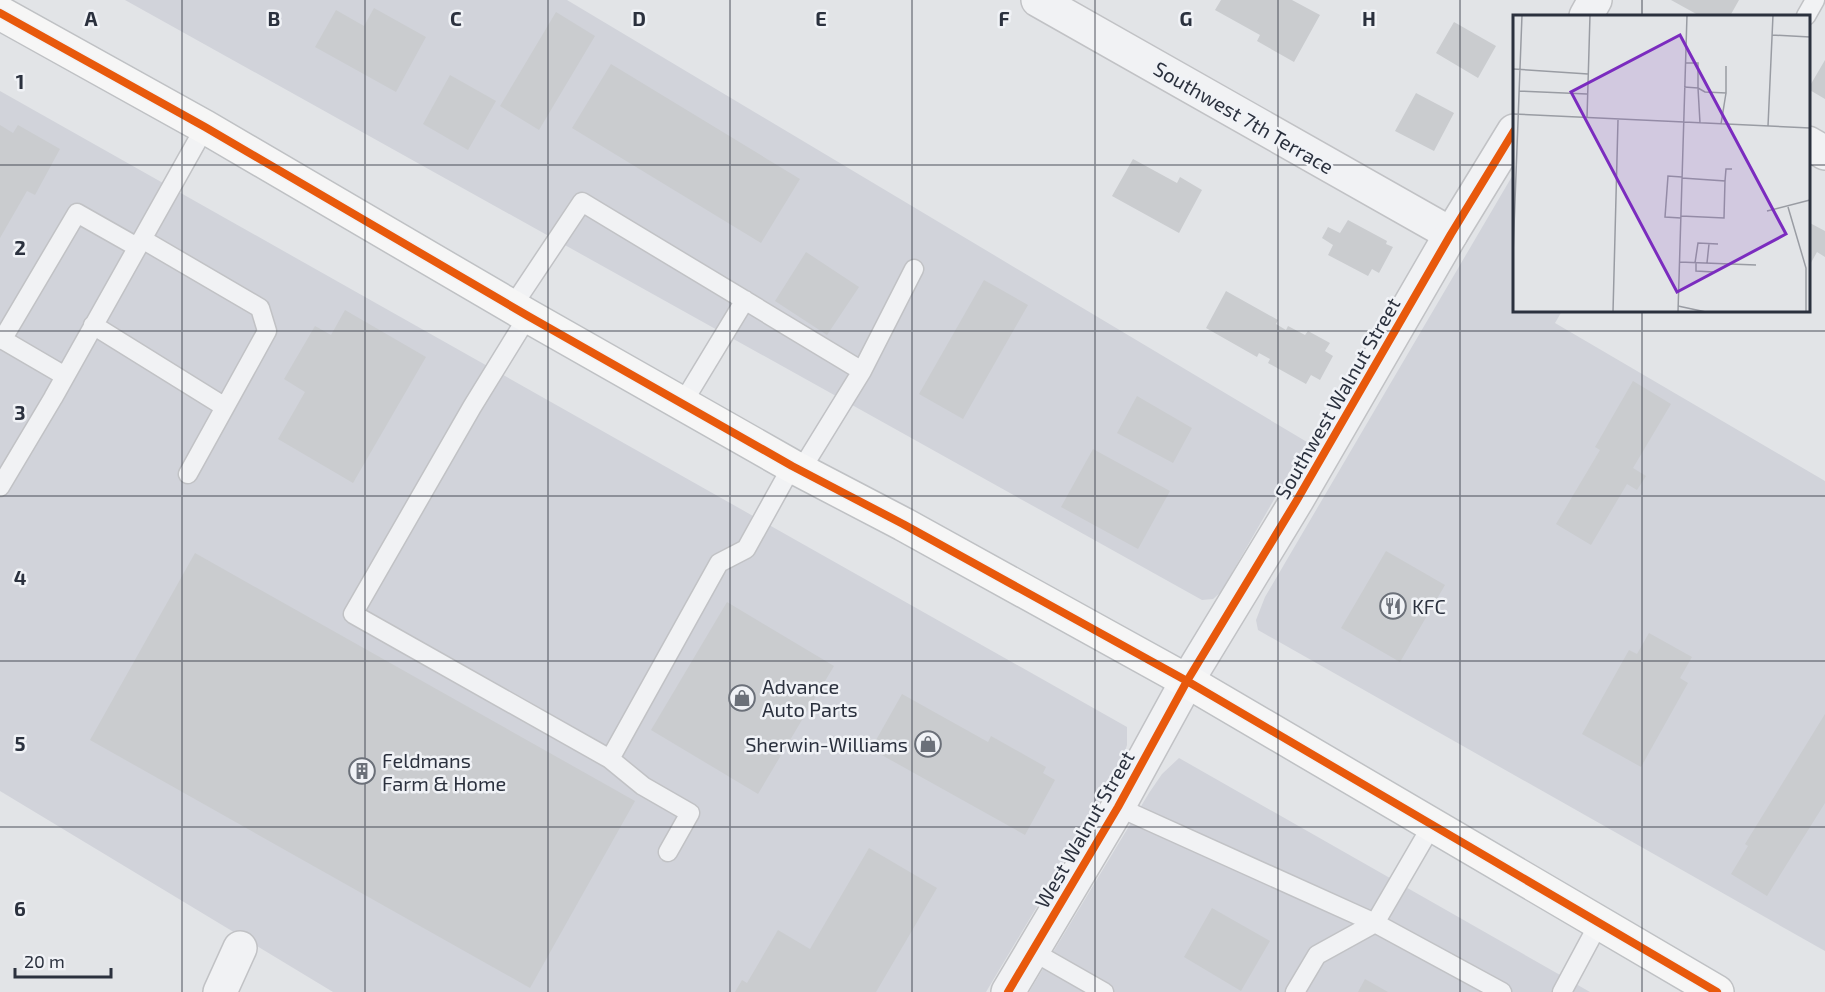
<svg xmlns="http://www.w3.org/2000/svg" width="1825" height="992" font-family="'Exo 2',sans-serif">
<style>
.built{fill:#d1d3da}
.building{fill:#cacccf}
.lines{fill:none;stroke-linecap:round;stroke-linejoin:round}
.service-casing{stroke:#c1c2c5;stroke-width:21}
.minor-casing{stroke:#c1c2c5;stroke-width:36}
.tertiary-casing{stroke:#c1c2c5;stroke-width:36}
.primary-casing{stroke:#bfc1c4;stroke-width:36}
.service{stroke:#f1f2f4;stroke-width:18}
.minor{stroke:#f1f2f4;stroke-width:33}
.tertiary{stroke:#f1f2f4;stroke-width:33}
.primary{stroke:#f6f6f6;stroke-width:33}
.cycleway-casing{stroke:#f0f2f6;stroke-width:11}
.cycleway{stroke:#e8590c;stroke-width:8}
.grid{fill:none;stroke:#2b313e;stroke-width:1.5;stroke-opacity:0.55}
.labels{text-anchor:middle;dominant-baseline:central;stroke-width:5;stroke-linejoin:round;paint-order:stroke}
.street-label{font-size:20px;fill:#2b313e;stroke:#f0f2f6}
.poi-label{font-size:20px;fill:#2b313e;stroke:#f0f2f6;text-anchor:start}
.inset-road{fill:none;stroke:#999ca3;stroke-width:1.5}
.view{fill:#7b2cbf;fill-opacity:0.15;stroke:#7b2cbf;stroke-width:3}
.inset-edge{fill:none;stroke:#2b313e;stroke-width:3}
.grid-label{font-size:20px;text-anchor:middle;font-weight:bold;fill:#2b313e;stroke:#f0f2f6;stroke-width:5;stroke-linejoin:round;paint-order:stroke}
</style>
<rect width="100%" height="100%" fill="#e2e4e7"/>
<path class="built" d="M125,0H567L1307,442L1221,592L1213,599L1202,600Z
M0,91L1127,727V745L1120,767L986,992H333L0,791Z
M1514,173V310L1562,311L1555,323L1825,481V951L1258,630L1256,620L1265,597Z
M1179,758L1590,992H1029L1149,793L1162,774Z"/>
<path class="building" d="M1221,0H1292L1320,15L1294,62L1257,41L1260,35L1215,10Z
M1671,0H1739L1730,16H1700Z
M374,8L426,37L396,92L315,47L336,10L364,26Z
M556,12L595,36L539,130L500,106Z
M1454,22L1496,46L1478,78L1436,53Z
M1825,60V99L1808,89Z
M611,64L800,179L761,243L572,128Z
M450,75L496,101L468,150L423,124Z
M1416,93L1454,113L1434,151L1395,131Z
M0,125L13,133L18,125L60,149L35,195L27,191L0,238Z
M1133,159L1177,183L1180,177L1202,190L1179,233L1112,196Z
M1348,220L1387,241L1386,244L1393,247L1379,273L1372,269L1368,276L1328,255L1333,245L1322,238L1328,227L1340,233Z
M1808,222L1825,231V257L1817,252L1808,268Z
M806,252L859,287L827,335L775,301Z
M984,280L1028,305L963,419L919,394Z
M1226,291L1278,320L1276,324L1286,330L1288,326L1305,335L1308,331L1330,343L1325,351L1333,356L1320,380L1311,375L1306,384L1268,363L1270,359L1259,353L1257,357L1206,328Z
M345,310L426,357L353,483L278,439L305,392L284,379L315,326L331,335Z
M1633,381L1671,404L1633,468L1646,476L1637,490L1627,484L1591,545L1556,524L1600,450L1595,447Z
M1137,396L1192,428L1173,463L1117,433Z
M1093,449L1170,491L1138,549L1061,507Z
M1386,551L1445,585L1400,662L1341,628Z
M195,553L635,801L530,988L90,740Z
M727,602L834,666L758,794L651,730Z
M1649,633L1692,657L1680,678L1688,683L1641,767L1582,734L1629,650L1637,654Z
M902,694L988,742L991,736L1046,767L1043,773L1055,780L1025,835L871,749Z
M1825,714V803L1767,896L1731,874L1748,846L1745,844Z
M869,848L937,888L876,992H735L742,980L747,983L778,930L810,949Z
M1212,908L1270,941L1241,991L1184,957Z
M1365,979L1388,992H1358Z"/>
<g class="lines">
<g class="service-casing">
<path id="service" d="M1806,16L1815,0
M142,239L260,308L267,331L188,474
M512,307L582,202L862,371L801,470
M528,316L472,407L353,614L610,759L719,563L746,549L792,466
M93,325L225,407
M0,338L65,376
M2,340L77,213L137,247
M862,371L914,269
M682,404L745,300
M0,487L53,398L205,127
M610,759L643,786L690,813L668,852
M1118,807L1375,923
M1432,825L1375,923L1502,992
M1032,951L1104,992
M1295,992L1317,955L1375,923
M1562,992L1599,923"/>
</g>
<g class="minor-casing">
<path id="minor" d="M1038,0L1451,234
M1808,143L1825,153
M220,992L240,948"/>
</g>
<g class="tertiary-casing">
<path id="tertiary" d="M1586,16L1595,0
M1008,992L1118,807L1187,681L1297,500L1451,234L1514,131"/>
</g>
<g class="primary-casing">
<path id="primary" d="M0,13L205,127L528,316L792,466L903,524L1187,681L1717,992"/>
</g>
<use href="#service" class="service"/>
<use href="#minor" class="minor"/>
<use href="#tertiary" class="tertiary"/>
<use href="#primary" class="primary"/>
<g class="cycleway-casing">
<path id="cycleway" d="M0,13L205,127L528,316L792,466L903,524L1187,681L1717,992
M1008,992L1118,807L1187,681L1297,500L1451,234L1514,131"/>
</g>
<use href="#cycleway" class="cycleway"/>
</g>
<path class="grid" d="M182,0V992M365,0V992M548,0V992M730,0V992M912,0V992M1095,0V992M1278,0V992M1460,0V992M1642,0V16M0,165H1514M1808,165H1825M1642,310V992M0,331H1825M0,496H1825M0,661H1825M0,827H1825"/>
<defs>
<g id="restaurant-ring" transform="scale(1.35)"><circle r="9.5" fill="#f0f2f6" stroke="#6b7079" stroke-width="1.5"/><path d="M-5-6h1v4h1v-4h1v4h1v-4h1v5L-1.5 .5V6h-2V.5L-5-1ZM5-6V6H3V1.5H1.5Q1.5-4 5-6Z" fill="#6b7079"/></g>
<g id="shop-ring" transform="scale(1.35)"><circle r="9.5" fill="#f0f2f6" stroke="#6b7079" stroke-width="1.5"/><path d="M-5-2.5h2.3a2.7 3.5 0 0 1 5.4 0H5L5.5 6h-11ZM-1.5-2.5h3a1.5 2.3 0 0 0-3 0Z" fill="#6b7079"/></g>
<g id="building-ring" transform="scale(1.35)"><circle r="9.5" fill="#f0f2f6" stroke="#6b7079" stroke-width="1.5"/><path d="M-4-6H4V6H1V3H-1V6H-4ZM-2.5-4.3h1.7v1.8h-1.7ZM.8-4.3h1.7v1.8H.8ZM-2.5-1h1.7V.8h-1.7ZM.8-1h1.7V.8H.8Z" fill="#6b7079"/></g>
</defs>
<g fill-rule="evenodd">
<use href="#restaurant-ring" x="1393" y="606"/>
<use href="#shop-ring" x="742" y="698"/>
<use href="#shop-ring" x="928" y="744"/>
<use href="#building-ring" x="362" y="771"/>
</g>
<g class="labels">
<g class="street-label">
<text transform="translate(1244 117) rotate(30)">Southwest 7th Terrace</text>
<text transform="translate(1337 398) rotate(-60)">Southwest Walnut Street</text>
<text transform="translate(1084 829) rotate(-60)">West Walnut Street</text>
</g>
<g class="poi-label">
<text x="1412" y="606">KFC</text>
<text x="762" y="686">Advance<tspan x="762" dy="23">Auto Parts</tspan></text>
<text x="908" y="744" text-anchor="end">Sherwin-Williams</text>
<text x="382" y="760">Feldmans<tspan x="382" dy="23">Farm &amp; Home</tspan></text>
</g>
</g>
<g transform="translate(1513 15)">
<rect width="297" height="297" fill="#e2e4e7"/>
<path class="inset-road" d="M259,20L297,22M0,54L75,59M171,72L185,73V48H172M185,73L192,77L213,78V51M185,73L187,108M6,76L74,79M0,99L297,113M74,103L77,0M208,109L213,78M255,111L260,0M212,166L213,154H219M275,192L293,253V297M254,196L297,185M168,201L211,203L212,166L169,163M168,203L152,202L155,161L169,162M0,239L9,0M166,247L243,250M182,248L185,228L205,229M183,248V256L201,257M194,248L196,229M165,291L193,297M100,297L105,105M165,297L174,0"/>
<path class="view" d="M167,20L273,219L164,277L58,77Z"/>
<rect width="297" height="297" class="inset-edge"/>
</g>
<g class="grid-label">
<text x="91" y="26">A</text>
<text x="274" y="26">B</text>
<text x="456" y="26">C</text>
<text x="639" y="26">D</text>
<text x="821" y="26">E</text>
<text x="1004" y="26">F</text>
<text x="1186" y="26">G</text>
<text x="1369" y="26">H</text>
<text x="20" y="89">1</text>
<text x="20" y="255">2</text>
<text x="20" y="420">3</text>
<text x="20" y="585">4</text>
<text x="20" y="751">5</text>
<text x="20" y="916">6</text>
</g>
<path d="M15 968v9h96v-9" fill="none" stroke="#2b313e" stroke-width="3"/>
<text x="24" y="968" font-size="18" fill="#2b313e" stroke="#f0f2f6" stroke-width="4.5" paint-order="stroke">20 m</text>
</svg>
